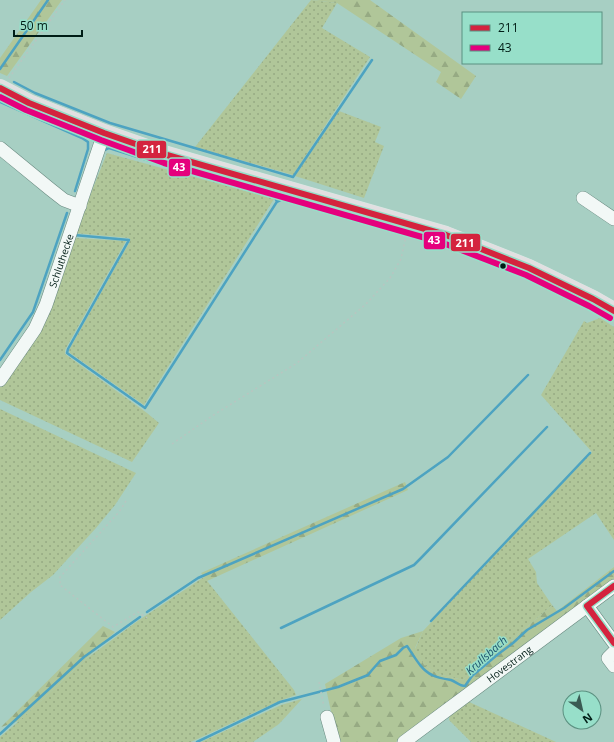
<svg xmlns="http://www.w3.org/2000/svg" width="614" height="742" font-family="'Open Sans',sans-serif">
<style>
.grass{fill:url(#grass-dots)}
.forest{fill:url(#forest-firs)}
.lines{fill:none;stroke-linecap:round;stroke-linejoin:round}
.stream{stroke:#4da3c1;stroke-width:2.5}
.minor-casing{stroke:#698a80;stroke-width:14}
.major-casing{stroke:#d7e9e4;stroke-width:18}
.path{stroke:#b8c5c0;stroke-width:1.5;stroke-dasharray:2 3;stroke-linecap:butt}
.minor{stroke:#f2f8f6;stroke-width:13}
.major{stroke:#e2dfe1;stroke-width:17}
.bus-1-casing{stroke:#97dfc9;stroke-width:9}
.bus-2-casing{stroke:#97dfc9;stroke-width:9}
.bus-1{stroke:#d4233e;stroke-width:6}
.bus-2{stroke:#e5007d;stroke-width:6}
.bus-dot{fill:#001d16;stroke:#97dfc9;stroke-width:1.5}
.labels{text-anchor:middle;dominant-baseline:central;stroke-width:3;stroke-linejoin:round;paint-order:stroke}
.street-label{font-size:10px;fill:#001d16;stroke:#97dfc9}
.water-label{font-size:11px;font-style:italic;fill:#1e536d;stroke:#97dfc9}
.line-badge{stroke:#97dfc9;stroke-width:1.5}
.badge-label{font-size:11px;text-anchor:middle;font-weight:bold;fill:#fff}
</style>
<defs>
<pattern id="grass-dots" width="8" height="8" patternUnits="userSpaceOnUse"><rect width="8" height="8" fill="#b0c699"/><path d="M2 2h.1M6 6h.1" fill="none" stroke="#96aa83" stroke-width="1.8" stroke-linecap="round"/></pattern>
<pattern id="forest-firs" width="22" height="20" patternUnits="userSpaceOnUse"><rect width="22" height="20" fill="#b0c699"/><path d="M5 1l3.5 6h-7zM16 11l3.5 6h-7z" fill="#96aa83"/></pattern>
</defs>
<rect width="100%" height="100%" fill="#a7cfc3"/>
<path class="grass" d="M311,0L337,3L322,28L370,57L293,175L195,147Z
M339,111L381,127L375,142L384,146L364,198L295,176Z
M107,153L274,199L144,405L70,353L69,350L130,241L129,238L75,233Z
M74,238L126,241L65,350V354L147,413L159,423L132,462L0,400V386Z
M600,318L614,327V540L596,513L528,559L536,572L537,583L552,605C523,631 492,655 463,680L438,674L424,665L415,649L423,631L592,452L541,395L584,321L587,323Z
M0,409L136,473L115,505L96,528L53,575L31,592L0,620Z
M204,577L294,690L296,695L279,701L191,742H0V737L19,721L86,659L139,620Z
M302,699L279,724L253,742H201L281,705Z
M467,701L556,742H471L449,720L450,713Z"/>
<path class="forest" d="M41,0H62L7,76L0,73V58Z
M311,0H370L476,76L461,99L436,82L441,72L337,3Z
M405,482L408,490L207,581L201,573Z
M614,567V580L396,742H340L332,716L325,684L401,638L423,631L415,648L424,665L438,674L463,680C492,655 523,631 552,605L557,611Z
M103,626L115,632L19,721L1,727Z"/>
<g class="lines">
<path class="stream" d="M0,69L48,0
M14,82L35,93L110,123L293,177
M0,102L82,138L88,142V149L75,191
M105,150L109,148L163,165L275,197L277,202L283,199L401,231
M293,177L372,60
M74,235L129,240L68,349L67,353L145,408L278,200
M0,360L33,312L67,213
M147,612L198,578L403,489L448,457L528,375
M431,621L590,453
M281,628L414,565L421,558L547,427
M0,734L84,657L140,617
M197,742L280,702L338,687L368,675L372,670L380,661L396,655L403,648L407,646C414,656 421,670 432,675C438,678 445,679 451,680C456,682 460,686 465,686L472,676L497,655L513,643L527,630L564,608L614,571"/>
<g class="minor-casing">
<g id="minor">
<path d="M0,148L50,189L64,200L80,206"/>
<path d="M583,198L614,219"/>
<path id="s1" d="M0,380L35,329L46,305L104,133"/>
<path d="M587,606L614,643"/>
<path d="M614,652L608,658L614,666"/>
<path d="M327,717L334,742"/>
<path id="s2" d="M404,742L614,586"/>
</g>
</g>
<g class="major-casing">
<path id="major" d="M0,88L29,103L104,133L167,155L446,235L529,268L593,299L614,311"/>
</g>
<path class="path" d="M9,78L65,0
M172,444L212,416L297,363L366,304L390,278L401,259L406,236
M126,501L119,512L60,577V585L113,627L138,612L147,618
M319,682L324,707"/>
<use href="#minor" class="minor"/>
<use href="#major" class="major"/>
<g class="bus-1-casing">
<path id="bus-1" d="M0,88L29,103L104,133L167,155L446,235L529,268L593,299L614,311
M614,586L587,606L614,643"/>
</g>
<g class="bus-2-casing">
<path id="bus-2" d="M0,97L26,110L101,140L164,163L443,243L526,275L589,306L610,318"/>
</g>
<use href="#bus-1" class="bus-1"/>
<use href="#bus-2" class="bus-2"/>
</g>
<circle class="bus-dot" cx="503" cy="266" r="3.5"/>
<g class="labels">
<g class="street-label">
<text stroke="none"><textPath href="#s1" startOffset="135">Schluthecke</textPath></text>
<text stroke="none"><textPath href="#s2" startOffset="131">Hovestrang</textPath></text>
</g>
<g class="water-label">
<text transform="translate(486 655) rotate(-42)">Krullsbach</text>
</g>
</g>
<g class="line-badge">
<rect x="136" y="140" width="31" height="19" rx="4" fill="#d4233e"/>
<rect x="168" y="158" width="23" height="19" rx="4" fill="#e5007d"/>
<rect x="423" y="231" width="23" height="19" rx="4" fill="#e5007d"/>
<rect x="450" y="233" width="31" height="19" rx="4" fill="#d4233e"/>
</g>
<g class="badge-label">
<text x="152" y="153">211</text>
<text x="179" y="171">43</text>
<text x="434" y="244">43</text>
<text x="465" y="247">211</text>
</g>
<rect x="462" y="12" width="140" height="52" fill="#97dfc9" stroke="#5b9181"/>
<rect x="470" y="25" width="20" height="6" fill="#d4233e" stroke="#5b9181"/>
<text x="498" y="32" font-size="12" fill="#001d16">211</text>
<rect x="470" y="45" width="20" height="6" fill="#e5007d" stroke="#5b9181"/>
<text x="498" y="52" font-size="12" fill="#001d16">43</text>
<g transform="translate(582 710) rotate(146)"><circle r="19" fill="#97dfc9" stroke="#5b9181"/>
<path d="M0-3L7 15L0 10L-7 15Z" fill="#3a5b53"/>
<text y="-6" font-size="11" font-weight="bold" text-anchor="middle" fill="#001d16">N</text>
</g>
<path d="M14 30v6h68v-6" fill="none" stroke="#001d16" stroke-width="2"/>
<text x="20" y="30" font-size="12" fill="#001d16" stroke="#97dfc9" stroke-width="3" paint-order="stroke">50 m</text>
</svg>
